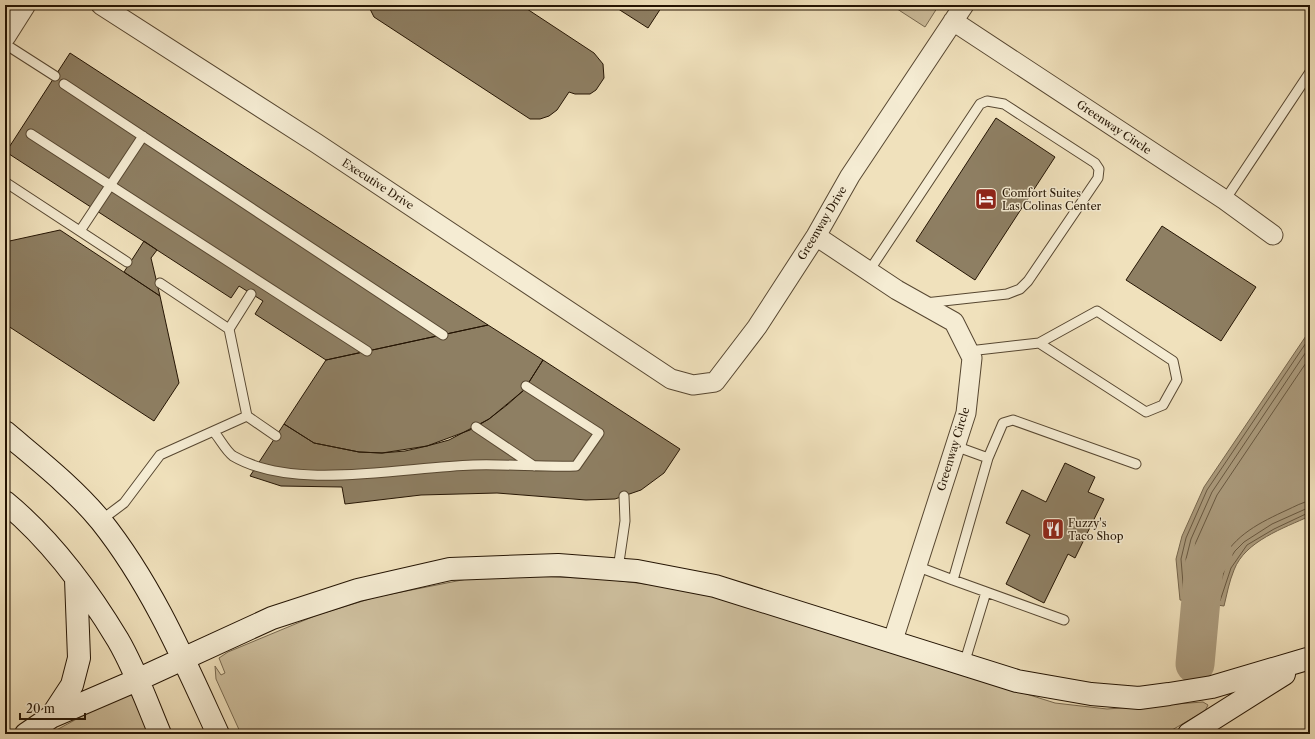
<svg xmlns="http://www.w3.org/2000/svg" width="1315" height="739" font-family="'Libre Caslon Text',serif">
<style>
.green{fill:#cdbe9d;stroke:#786950}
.water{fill:#ab9b7d;stroke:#75654c}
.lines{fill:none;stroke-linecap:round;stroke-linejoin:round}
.shore{stroke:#685840;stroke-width:1}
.river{stroke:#ab9b7d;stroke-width:39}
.building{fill:#8e7f63;stroke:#241403}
.service-casing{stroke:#574731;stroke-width:11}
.minor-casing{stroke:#574731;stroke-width:21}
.tertiary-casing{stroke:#574731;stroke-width:24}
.secondary-casing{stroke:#241403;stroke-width:24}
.service{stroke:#f5ecd3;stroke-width:9}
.minor{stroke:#f5ecd3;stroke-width:19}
.tertiary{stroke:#f5ecd3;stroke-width:22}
.secondary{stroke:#f5ecd3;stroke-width:22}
.labels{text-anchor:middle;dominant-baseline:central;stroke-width:3;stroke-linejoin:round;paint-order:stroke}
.street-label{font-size:11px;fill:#241403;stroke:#f5ecd3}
.poi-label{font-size:11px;fill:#241403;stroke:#f5ecd3;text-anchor:start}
</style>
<rect width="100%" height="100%" fill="#f0e1bc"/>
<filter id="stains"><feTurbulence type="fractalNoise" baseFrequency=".005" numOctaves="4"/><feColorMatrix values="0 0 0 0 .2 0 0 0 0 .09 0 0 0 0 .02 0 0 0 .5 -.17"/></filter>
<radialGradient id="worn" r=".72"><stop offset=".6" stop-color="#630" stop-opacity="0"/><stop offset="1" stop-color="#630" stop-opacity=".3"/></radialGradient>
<path class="green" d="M891,5H939L925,27Z
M531,576L605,579L677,588L728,600L1055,703L1107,709L1203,702L1208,705L1205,711L1165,734H241L216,679L215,666L221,675L225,673L219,658L228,652L317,615L376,597L467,579Z
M134,688L154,734H49Z"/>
<path class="water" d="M1310,330V516C1284,528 1245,541 1234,570C1229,582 1227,594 1224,606L1180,600L1176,559L1182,536L1204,487Z"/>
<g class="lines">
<path class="shore" d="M1310,337L1207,490L1186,538L1181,559L1184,596L1220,601L1231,568L1247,545L1274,529L1310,512
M1310,346L1212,492L1191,539L1186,559L1188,591L1217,595L1226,565L1235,551L1244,542L1272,524L1310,507
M1310,357L1217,495L1196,542L1192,560L1194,586L1212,589C1216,580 1217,571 1221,562C1234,535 1261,522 1287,510C1294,507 1302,502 1310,501"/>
<path class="river" d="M1195,664L1204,567L1213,553"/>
</g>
<path class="building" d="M368,5H521L594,53L603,64L604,78L596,90L590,94H575L569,92L557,110L549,116L540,119H530L374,17Z
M612,5H663L648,28Z
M70,53L488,325L326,360L255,314L263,301L239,286L231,298L6,152Z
M996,118L1055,157L975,280L916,241Z
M1162,226L1256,287L1221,341L1126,280Z
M60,230L160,296L179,383L154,421L5,324V242Z
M144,241L157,250L151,258L160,296L124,272Z
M488,325L543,360L524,390L489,419L470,430L427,446L382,453L359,452L314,443L284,424L326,360Z
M543,360L680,449L664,473L641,490L615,499L586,500L497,493L421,495L345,504L342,487L281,486L250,476L284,424L314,443L359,452L382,453L405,451L427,446L449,440L489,419L507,405L524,390Z
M1065,463L1095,477L1088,492L1104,499L1075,558L1068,554L1044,603L1006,584L1030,535L1006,523L1022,490L1046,502Z"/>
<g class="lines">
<g class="service-casing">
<path id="service" d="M5,44L55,76
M64,84L443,335
M31,134L367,351
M5,182L127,262
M1225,200L1310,72
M80,231L143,136
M869,271L980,104L987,101L1004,104L1095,163L1099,169L1098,178L1028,281L1020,289L1007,294L925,303
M229,329L251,294
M969,351L1039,343L1146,412L1163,405L1177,380L1173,361L1097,311L1039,343
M247,416L276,436
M476,427L534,466
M214,432C220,439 226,451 233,456C294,492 404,467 473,465C507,464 542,467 576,466L599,433L526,386
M955,446L988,458L1003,423L1013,420L1136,464
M100,521L124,503L160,455L247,416L229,329L160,283
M916,566L953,580L988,458
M618,569L625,521L624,496
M953,580L1064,620
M964,664L986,592"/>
</g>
<g class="minor-casing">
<path id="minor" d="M101,5L316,143L671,379L693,385L715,382L757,327L816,236L850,176L964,5
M953,21L1225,200L1273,235
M816,236L897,290L954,322L972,358L966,413L893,640"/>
</g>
<g class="tertiary-casing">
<path id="tertiary" d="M5,35L24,5"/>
</g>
<g class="secondary-casing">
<path id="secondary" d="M5,432C38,460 73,487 101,521C152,585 184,660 218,734
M5,502C50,539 88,590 118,640C135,669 147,703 160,734
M51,717L72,685L79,658L76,579
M26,734L51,717L137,680L272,618L358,590L450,569L558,565L637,571L715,586L1017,681L1091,694L1139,698L1169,694L1212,687L1307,659
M1189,734L1284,674"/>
</g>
<use href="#service" class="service"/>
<use href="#minor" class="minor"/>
<use href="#tertiary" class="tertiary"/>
<use href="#secondary" class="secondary"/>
</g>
<defs>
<g id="hotel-square" transform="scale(1.15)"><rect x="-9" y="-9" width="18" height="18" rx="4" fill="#8f2418" stroke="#f5ecd3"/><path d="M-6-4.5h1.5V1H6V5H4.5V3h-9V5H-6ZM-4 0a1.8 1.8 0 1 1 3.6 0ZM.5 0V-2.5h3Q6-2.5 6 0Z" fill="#fff"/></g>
<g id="restaurant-square" transform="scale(1.15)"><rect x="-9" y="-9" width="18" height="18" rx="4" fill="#8f2418" stroke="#f5ecd3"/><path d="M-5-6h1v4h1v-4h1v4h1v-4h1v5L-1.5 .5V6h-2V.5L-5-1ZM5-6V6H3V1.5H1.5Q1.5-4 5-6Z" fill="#fff"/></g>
</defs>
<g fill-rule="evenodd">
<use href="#hotel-square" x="986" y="199"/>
<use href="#restaurant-square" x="1053" y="529"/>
</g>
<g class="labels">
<g class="street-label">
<text transform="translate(1114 127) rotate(34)">Greenway Circle</text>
<text transform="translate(378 184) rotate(33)">Executive Drive</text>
<text transform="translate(822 223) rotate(-59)">Greenway Drive</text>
<text transform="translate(953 449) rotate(-73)">Greenway Circle</text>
</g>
<g class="poi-label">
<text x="1002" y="193">Comfort Suites<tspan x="1002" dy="13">Las Colinas Center</tspan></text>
<text x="1068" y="523">Fuzzy's<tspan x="1068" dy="13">Taco Shop</tspan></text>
</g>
</g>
<rect width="1315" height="739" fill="none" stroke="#f0e1bc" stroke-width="20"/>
<rect x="6" y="6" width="1303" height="727" fill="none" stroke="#241403" stroke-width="2"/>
<rect x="10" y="10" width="1295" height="719" fill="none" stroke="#241403"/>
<path d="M20 713v6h65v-6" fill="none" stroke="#241403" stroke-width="2"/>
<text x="26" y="713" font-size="12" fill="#241403" stroke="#f5ecd3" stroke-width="3" paint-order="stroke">20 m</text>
<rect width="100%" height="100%" filter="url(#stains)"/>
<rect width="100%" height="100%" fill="url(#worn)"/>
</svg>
